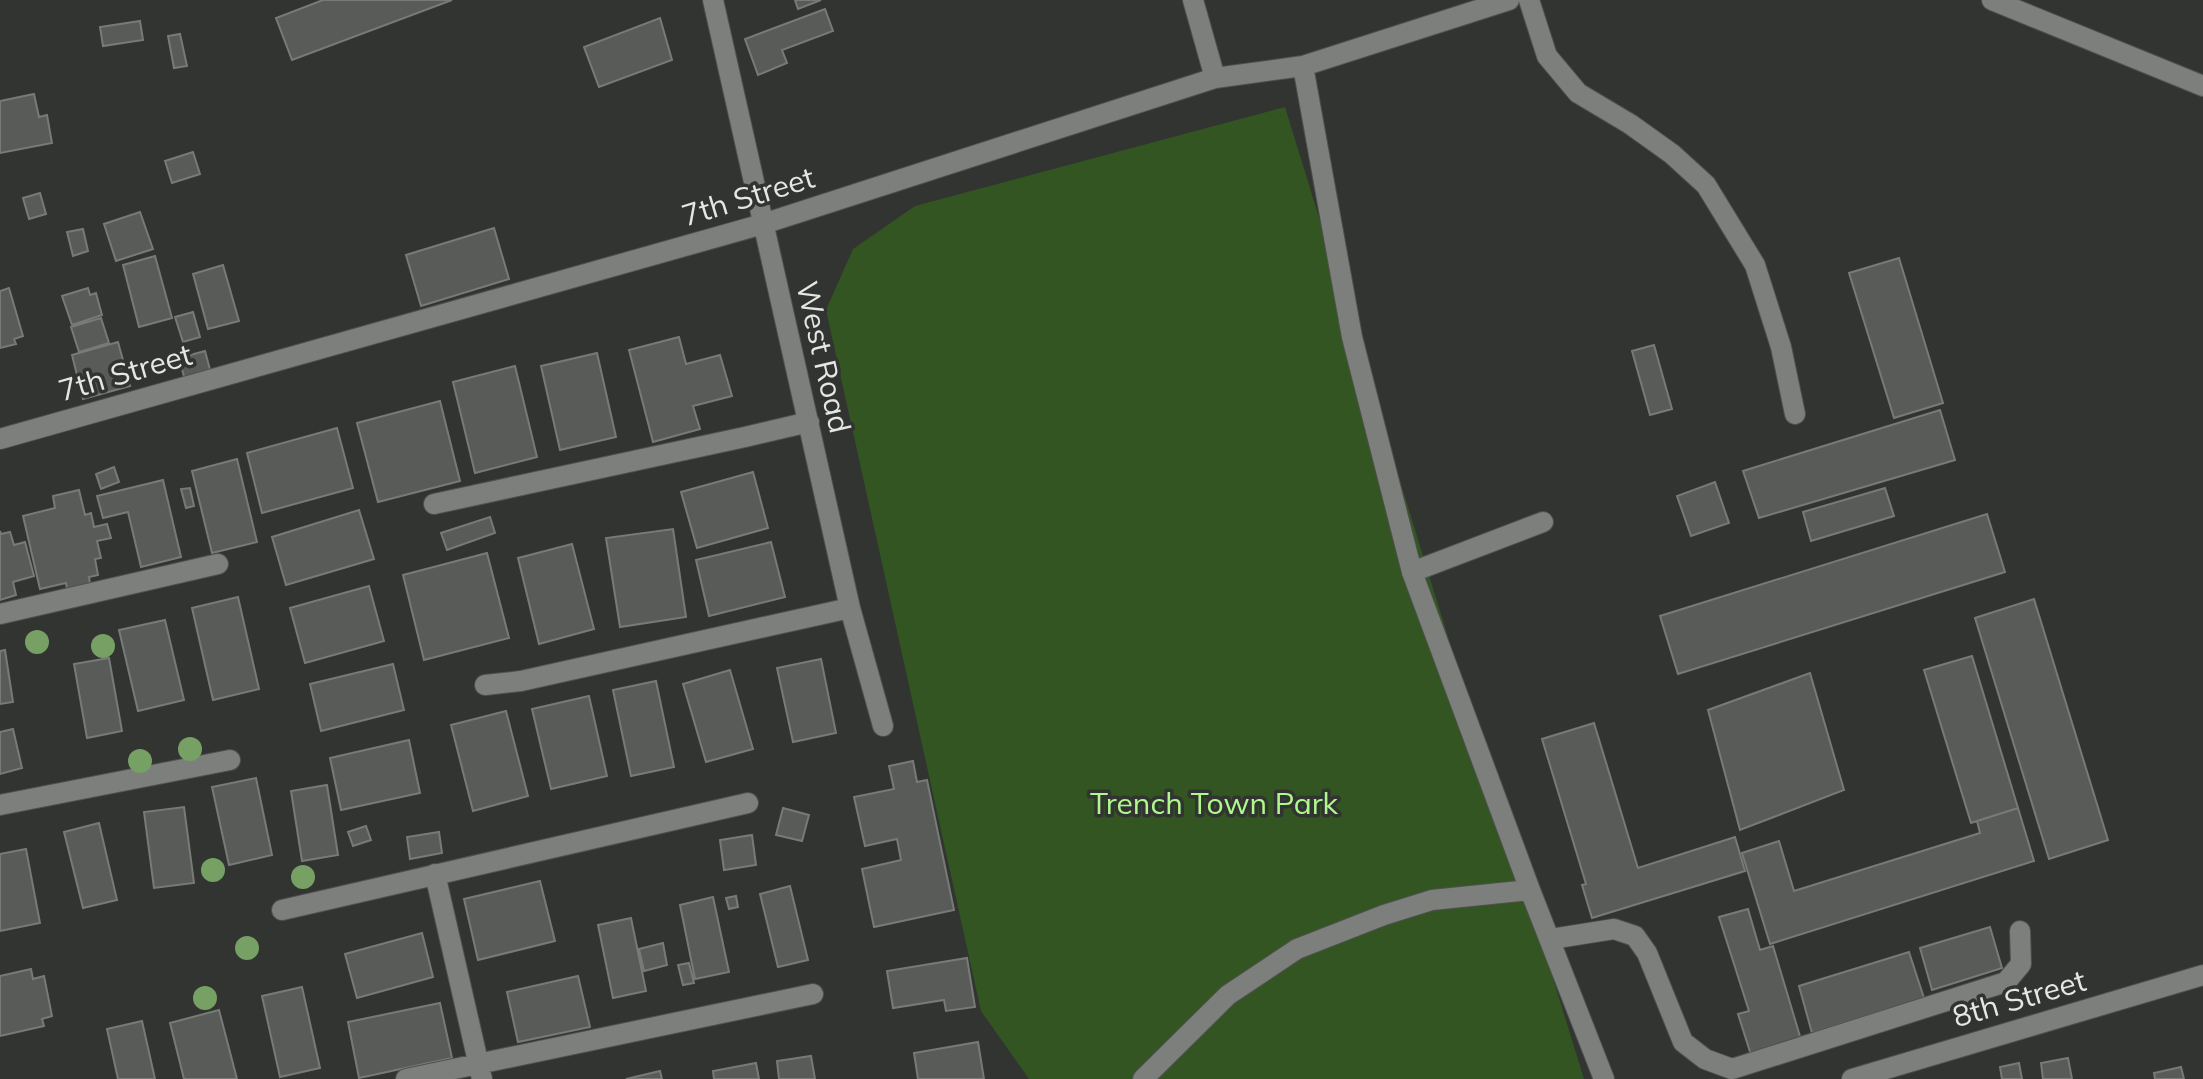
<svg xmlns="http://www.w3.org/2000/svg" width="2203" height="1079" font-family="Mulish,sans-serif">
<style>
.green{fill:#335521}
.building{fill:#595b58;stroke:#777a77;stroke-width:2}
.lines{fill:none;stroke-linecap:round;stroke-linejoin:round}
.service-casing{stroke:#4f514e;stroke-width:22}
.minor-casing{stroke:#4f514e;stroke-width:22}
.service{stroke:#7d7f7c;stroke-width:20}
.minor{stroke:#7d7f7c;stroke-width:20}
.tree{fill:#77a064}
.labels{text-anchor:middle;dominant-baseline:central;stroke-width:7;stroke-linejoin:round;paint-order:stroke}
.street-label{font-size:30px;fill:#e5e7e5;stroke:#323432}
.park-label{font-size:30px;fill:#b0f88d;stroke:#323432}
</style>
<rect width="100%" height="100%" fill="#323432"/>
<path class="green" d="M1285,107L1584,1079H1029L981,1011L826,310L853,249L915,206Z"/>
<path class="building" d="M323,0H452L292,60L276,18Z
M795,0H821L798,9Z
M825,9L833,31L782,50L787,63L758,75L745,39Z
M660,18L672,60L599,87L584,47Z
M140,21L143,40L103,46L100,27Z
M180,34L187,66L174,68L168,36Z
M34,94L39,117L47,115L52,143L0,153V101Z
M193,152L200,174L172,183L165,161Z
M40,193L46,214L29,219L23,198Z
M140,212L153,249L116,261L104,224Z
M494,228L509,279L421,306L406,255Z
M83,229L88,251L73,256L67,232Z
M155,256L172,318L139,327L123,265Z
M1899,258L1943,403L1894,418L1849,273Z
M223,265L239,321L208,329L193,274Z
M9,288L23,336L14,339L16,344L0,348V291Z
M88,288L90,295L96,293L102,315L72,325L62,296Z
M193,312L200,337L183,342L175,317Z
M101,318L109,343L79,352L71,327Z
M679,337L686,364L720,355L732,396L693,406L700,429L653,442L629,350Z
M118,342L130,386L83,399L72,355Z
M1654,345L1672,409L1650,415L1632,351Z
M205,351L212,377L186,384L179,358Z
M597,353L616,437L560,450L541,366Z
M515,366L537,457L475,473L453,382Z
M440,401L460,481L378,502L357,423Z
M1940,410L1955,460L1759,518L1743,471Z
M337,428L353,488L262,513L247,453Z
M237,459L257,542L212,553L192,471Z
M114,467L119,482L101,489L96,474Z
M753,472L768,528L697,548L681,492Z
M163,480L181,557L141,567L128,512L103,518L97,496Z
M1715,482L1729,523L1691,536L1677,496Z
M190,488L194,506L186,508L181,489Z
M1885,488L1894,516L1811,541L1803,512Z
M79,490L85,515L91,513L94,527L107,524L111,538L97,541L101,558L95,559L98,575L89,577L90,584L67,589L66,583L40,589L23,516L55,508L53,496Z
M359,510L374,559L286,585L272,537Z
M1987,514L2005,572L1678,674L1660,616Z
M490,517L495,533L447,550L441,533Z
M673,529L686,617L620,627L606,538Z
M0,531L1,534L10,532L14,545L25,542L34,576L13,582L16,595L0,600Z
M771,542L785,597L709,616L696,560Z
M572,544L594,629L539,644L518,558Z
M487,553L509,638L424,660L403,575Z
M369,586L384,641L305,663L290,608Z
M238,597L259,689L213,700L192,608Z
M2034,599L2108,840L2049,859L1975,618Z
M165,620L184,700L138,711L119,630Z
M5,650L13,702L0,704V651Z
M1972,656L2018,808L1971,823L1924,670Z
M109,658L122,731L87,738L74,664Z
M821,659L836,733L793,742L777,668Z
M393,664L404,710L321,731L310,684Z
M730,670L753,749L706,762L683,684Z
M1810,673L1844,790L1740,830L1708,710Z
M656,681L674,767L631,776L613,690Z
M589,696L607,776L551,789L532,709Z
M506,711L528,796L473,811L451,725Z
M1594,723L1638,868L1735,837L1745,871L1592,918L1582,885L1586,884L1542,739Z
M13,729L22,768L0,774V732Z
M409,740L420,793L341,810L330,758Z
M913,761L917,782L927,780L954,910L874,927L862,869L901,860L897,839L865,846L854,797L894,789L889,766Z
M256,778L272,855L229,865L212,787Z
M327,785L338,855L302,861L291,791Z
M184,807L194,883L154,888L144,812Z
M783,808L809,815L802,841L776,835Z
M2018,808L2034,861L1770,944L1742,853L1779,841L1794,891L1980,833L1977,821Z
M99,823L117,900L83,908L64,832Z
M366,826L371,840L353,846L348,832Z
M439,832L442,853L410,859L407,837Z
M752,835L756,865L724,870L720,840Z
M26,849L40,923L0,931V854Z
M540,881L555,941L478,960L464,899Z
M790,886L808,960L778,967L760,894Z
M736,896L738,907L729,909L726,898Z
M713,897L729,972L695,979L680,905Z
M1748,909L1760,950L1773,946L1802,1043L1752,1058L1738,1014L1749,1011L1719,917Z
M631,918L646,991L613,998L598,925Z
M1990,927L2002,968L1932,990L1920,948Z
M422,933L433,977L357,998L345,954Z
M663,943L667,965L644,971L639,949Z
M1909,952L1924,998L1812,1033L1799,986Z
M967,958L975,1007L946,1011L944,1000L893,1008L887,971Z
M689,963L694,983L683,985L678,965Z
M31,969L33,979L44,976L52,1016L42,1019L44,1026L0,1036V976Z
M578,976L590,1027L518,1042L507,992Z
M302,987L320,1068L280,1077L262,996Z
M440,1003L452,1058L359,1078L348,1022Z
M219,1010L237,1079H184L170,1023Z
M142,1021L155,1079H118L107,1029Z
M978,1042L984,1079H918L914,1053Z
M811,1056L815,1079H779L777,1061Z
M2068,1058L2072,1079H2043L2041,1063Z
M756,1063L759,1079H714L713,1071Z
M2019,1063L2022,1079H2002L2000,1067Z
M2181,1067L2184,1079H2155L2154,1073Z
M660,1071L662,1079H626Z"/>
<g class="lines">
<g class="service-casing">
<path id="service" d="M1529,0L1547,56L1578,93L1630,124L1672,154L1706,185L1755,265L1781,347L1795,414
M1992,0L2203,86
M1412,572L1543,522
M1551,939L1614,929L1635,936L1647,953L1683,1042L1705,1059L1732,1069L2006,982L2021,964L2020,931"/>
</g>
<g class="minor-casing">
<path id="minor" d="M713,0L850,608L883,726
M1193,0L1215,78
M1303,66L1352,337L1412,572L1530,890L1604,1079
M0,439L763,224L1215,78L1303,66L1509,0
M434,504L745,437L809,422
M0,614L218,564
M485,685L521,681L850,608
M0,805L230,760
M435,874L482,1079
M282,910L748,803
M406,1079L813,994
M1143,1079L1228,995L1297,949L1384,915L1432,900L1530,890
M1852,1079L2203,975"/>
</g>
<use href="#service" class="service"/>
<use href="#minor" class="minor"/>
</g>
<g class="tree">
<circle cx="37" cy="642" r="12"/>
<circle cx="103" cy="646" r="12"/>
<circle cx="190" cy="749" r="12"/>
<circle cx="140" cy="761" r="12"/>
<circle cx="213" cy="870" r="12"/>
<circle cx="303" cy="877" r="12"/>
<circle cx="247" cy="948" r="12"/>
<circle cx="205" cy="998" r="12"/>
</g>
<g class="labels">
<g class="street-label">
<text transform="translate(748 196) rotate(-17)">7th Street</text>
<text transform="translate(824 357) rotate(77)">West Road</text>
<text transform="translate(125 372) rotate(-16)">7th Street</text>
<text transform="translate(2019 998) rotate(-16)">8th Street</text>
</g>
<g class="park-label">
<text x="1214" y="803">Trench Town Park</text>
</g>
</g>
</svg>
